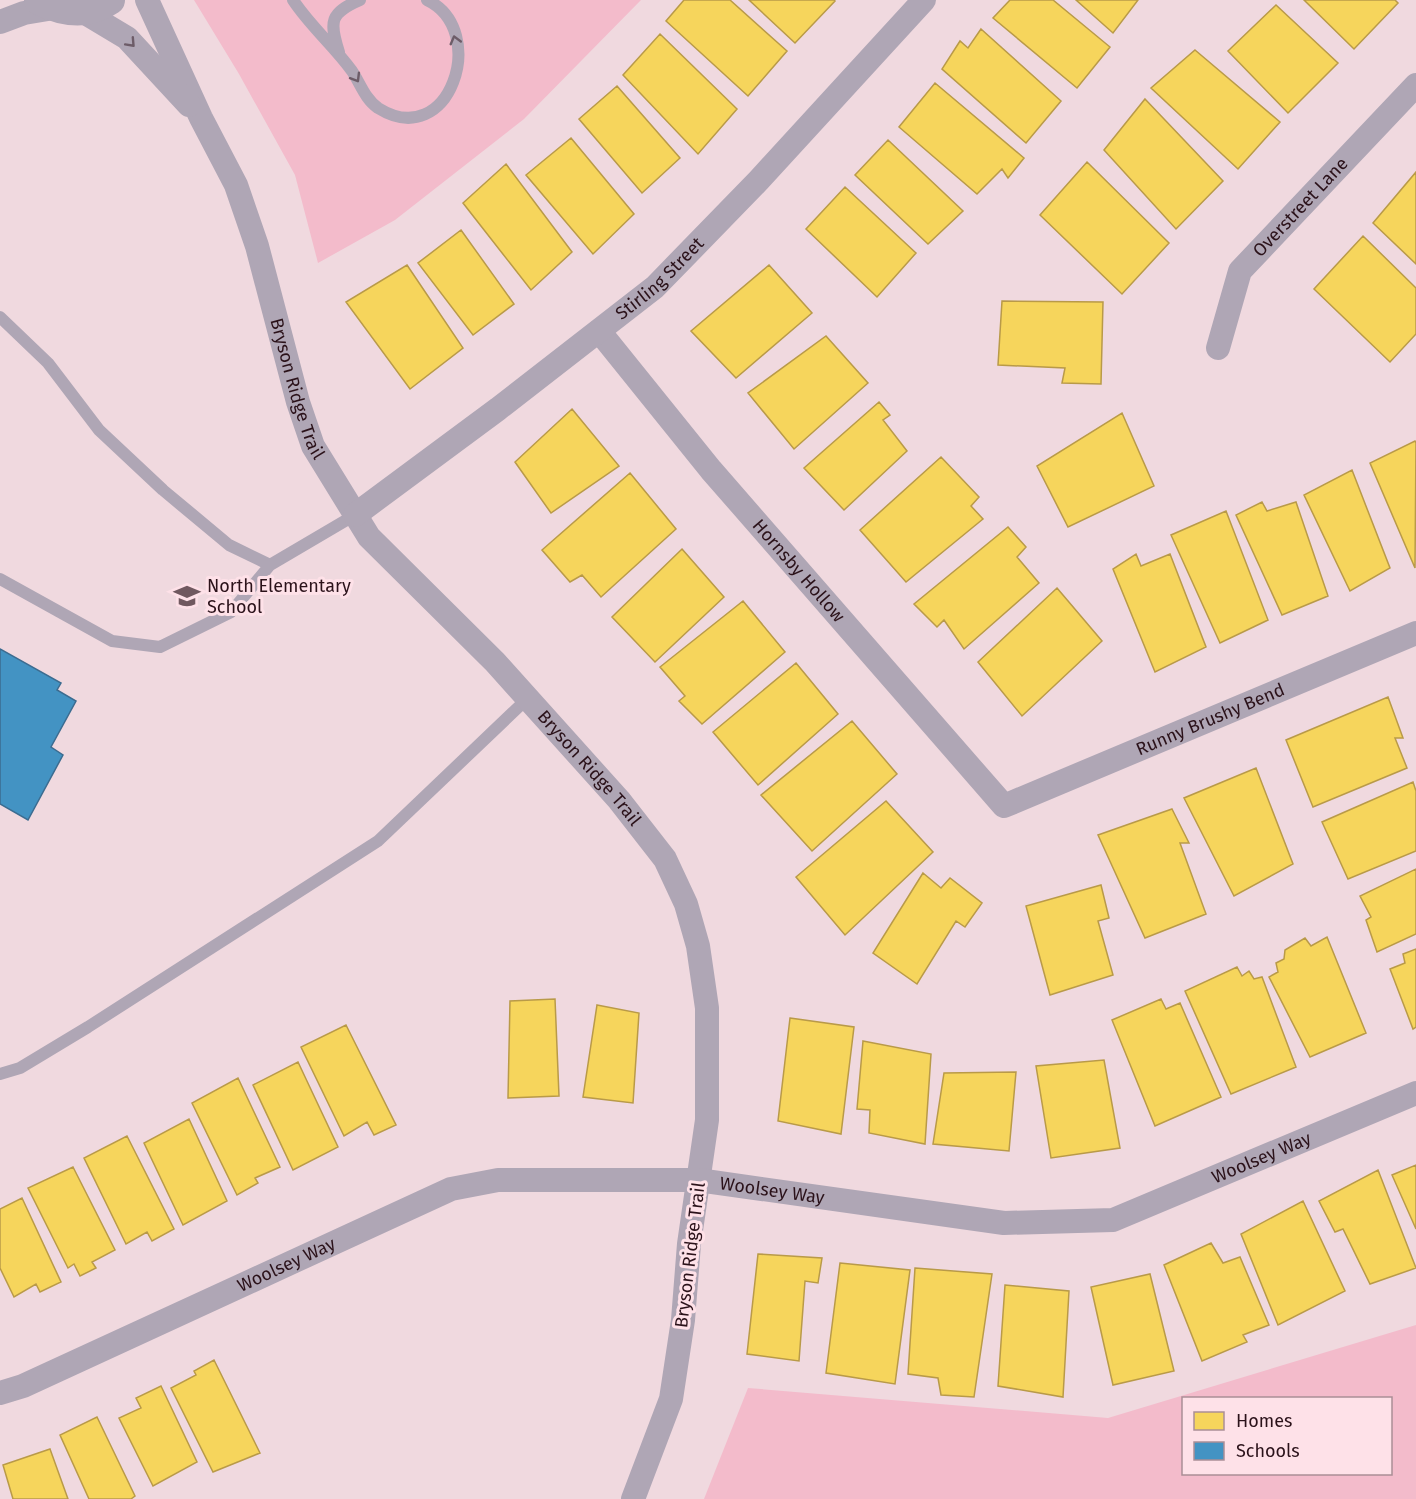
<svg xmlns="http://www.w3.org/2000/svg" width="1416" height="1499" font-family="'Fira Sans',sans-serif">
<style>
.green{fill:#f3bbcb;fill-rule:evenodd}
.homes{fill:#f6d55c;stroke:#b99a48;stroke-width:1.5}
.schools{fill:#4393c3;stroke:#3c6c90;stroke-width:1.5}
.lines{fill:none;stroke-linecap:round;stroke-linejoin:round}
.service{stroke:#afa6b5;stroke-width:12}
.minor{stroke:#afa6b5;stroke-width:24}
.tertiary{stroke:#afa6b5;stroke-width:30}
.oneway{stroke:#6d5c68}
.labels{text-anchor:middle;dominant-baseline:central;stroke-width:6;stroke-linejoin:round;paint-order:stroke}
.street-label{font-size:18px;fill:#2b121a;stroke:#fee1e8}
.poi-label{font-size:18px;fill:#2b121a;stroke:#fee1e8;text-anchor:start}
</style>
<rect width="100%" height="100%" fill="#f0d9df"/>
<path class="green" d="M194,0H641L524,119L395,220L318,263L295,175L239,74Z
M1416,1325V1499H704L748,1388L1108,1418ZM1390,1398V1474H1184V1398Z"/>
<path class="homes" d="M684,0H730L787,51L748,96L666,21Z
M749,0H834L835,1L795,43Z
M1010,0H1053L1110,47L1077,88L993,18Z
M1076,0H1138L1113,33Z
M1304,0H1395L1398,3L1354,49Z
M1276,5L1338,63L1288,113L1228,51Z
M981,29L1061,101L1026,143L942,69L960,41L968,48Z
M660,34L737,109L698,154L623,75Z
M1195,50L1280,122L1238,169L1151,88Z
M935,83L1024,158L1008,178L1002,169L977,194L899,127Z
M617,86L680,158L642,193L579,119Z
M1145,99L1223,181L1176,229L1104,150Z
M571,138L634,214L593,254L526,175Z
M888,140L963,211L928,244L855,175Z
M1087,162L1169,243L1122,294L1040,215Z
M506,164L572,252L531,290L463,203Z
M1416,172V264L1373,223Z
M845,187L916,253L877,297L806,229Z
M461,230L514,304L473,335L418,263Z
M1363,236L1416,288V334L1390,362L1314,289Z
M407,265L463,348L410,389L346,302Z
M769,265L812,313L736,378L691,331Z
M1002,301L1103,302L1101,384L1062,383L1065,368L998,365Z
M826,336L868,383L794,449L748,393Z
M879,402L890,415L883,420L907,451L844,510L804,468Z
M572,409L619,466L551,513L515,462Z
M1122,413L1154,486L1068,527L1037,466Z
M1415,441L1416,443L1415,568L1370,463Z
M941,457L979,497L971,506L983,519L906,582L860,530Z
M1352,470L1390,568L1350,591L1304,495Z
M630,473L676,529L601,597L582,575L570,582L542,550Z
M1262,502L1267,511L1296,502L1328,596L1282,615L1236,515Z
M1226,511L1268,620L1220,643L1171,535Z
M1008,527L1026,547L1017,557L1039,583L964,649L944,620L937,627L914,604Z
M682,549L724,597L655,662L612,617Z
M1136,554L1141,566L1170,554L1206,647L1155,672L1113,569Z
M1057,588L1102,641L1022,716L978,662Z
M743,601L785,652L702,724L679,701L685,696L660,667Z
M796,663L838,714L758,785L713,732Z
M1388,697L1403,738H1395L1407,768L1313,807L1286,740Z
M852,721L897,774L812,851L761,795Z
M1256,768L1293,864L1234,896L1184,798Z
M1413,782L1416,791V851L1348,879L1322,822Z
M886,801L933,852L845,935L796,877Z
M1172,809L1189,843H1180L1206,914L1145,938L1098,835Z
M1416,869V934L1377,952L1366,920L1371,917L1360,896Z
M923,873L941,888L950,878L982,903L965,927L956,921L917,984L873,953Z
M1101,885L1109,918L1098,921L1113,975L1050,995L1026,906Z
M1327,937L1366,1033L1310,1057L1269,977L1278,972L1276,963L1284,959L1285,950L1305,938L1311,946Z
M1416,949V1027L1413,1029L1390,969L1405,963L1403,954Z
M1237,967L1242,976L1249,971L1254,979L1262,977L1296,1067L1231,1094L1185,991Z
M555,999L559,1096L508,1098L510,1001Z
M1161,999L1166,1009L1180,1003L1221,1097L1155,1126L1112,1020Z
M597,1005L639,1013L633,1103L583,1097Z
M790,1018L854,1027L841,1134L778,1121Z
M346,1025L396,1125L374,1135L367,1122L344,1136L301,1047Z
M863,1041L931,1054L925,1144L869,1133L870,1110L857,1109Z
M1104,1060L1120,1148L1051,1158L1036,1066Z
M298,1062L338,1147L293,1170L253,1085Z
M1016,1072L1009,1151L933,1144L944,1073Z
M238,1078L280,1167L255,1178L258,1183L237,1195L192,1103Z
M189,1119L227,1201L183,1225L144,1143Z
M127,1136L174,1229L152,1241L147,1232L126,1244L84,1158Z
M1416,1165V1229L1392,1175Z
M73,1167L115,1250L92,1262L96,1268L80,1276L74,1264L68,1268L28,1188Z
M1378,1170L1416,1268L1370,1284L1343,1229L1335,1232L1319,1201Z
M22,1198L61,1282L40,1292L36,1284L14,1297L0,1268V1209Z
M1303,1201L1345,1291L1278,1325L1241,1234Z
M1211,1243L1223,1263L1240,1257L1269,1325L1243,1335L1247,1342L1202,1361L1164,1265Z
M758,1254L822,1258L818,1283L805,1281L799,1361L747,1354Z
M840,1263L910,1270L895,1384L826,1373Z
M915,1268L992,1274L974,1397L941,1395L938,1378L908,1374Z
M1150,1274L1174,1371L1113,1385L1091,1287Z
M1005,1285L1069,1291L1063,1397L998,1386Z
M214,1360L260,1453L213,1472L171,1388L196,1375L194,1371Z
M161,1386L197,1462L153,1486L119,1418L141,1408L136,1398Z
M97,1417L135,1496L131,1499H89L60,1435Z
M50,1449L68,1499H13L3,1465Z"/>
<path class="schools" d="M0,649L61,683L57,690L76,701L51,747L63,755L28,820L0,804Z"/>
<g class="lines">
<path class="service" d="M293,0C310,26 334,46 352,71C360,83 365,99 378,108C450,153 490,30 427,0
M339,52C329,21 330,13 360,0
M0,317L48,363L99,430L163,490L229,545L270,565
M0,579L112,641L160,647L231,612L270,565L355,515
M0,1074L20,1068L88,1027L378,841L528,698"/>
<g class="minor">
<path id="s1" d="M147,0L201,118L236,185L257,246L298,402L313,446L369,537L495,662L619,800L665,859L686,904L698,946L707,1008V1120L689,1244L683,1320L671,1399L633,1499"/>
<path d="M82,11L127,38L189,105"/>
<path d="M0,22L24,13L54,8"/>
<path id="s2" d="M599,331L711,470L1004,806L1416,633"/>
<path id="s3" d="M1218,348L1240,271L1416,85"/>
<path id="s4" d="M355,515L498,409L655,287L759,180L924,0"/>
<path id="s5" d="M0,1393L23,1386L451,1189L498,1180H698L1004,1223L1113,1220L1416,1093"/>
</g>
<path class="tertiary" d="M39,0C63,12 87,16 110,0"/>
</g>
<defs><path id="oneway-chevron" d="M-2-3.5L2.5 0L-2 3.5" fill="none" stroke-width="1.6" stroke-linecap="round" stroke-linejoin="round" transform="scale(1.5)"/></defs>
<g class="oneway">
<use href="#oneway-chevron" transform="translate(455 40) rotate(-105)"/>
<use href="#oneway-chevron" transform="translate(131 43) rotate(47)"/>
<use href="#oneway-chevron" transform="translate(356 78) rotate(59)"/>
</g>
<defs>
<g id="school-bare" transform="scale(2.07)"><path d="M0-5L7-2L0 1L-7-2ZM-4 1L0 2.5L4 1V4Q0 6-4 4Z" fill="#70585f" stroke="#fee1e8" stroke-width="2.5" paint-order="stroke"/></g>
</defs>
<g fill-rule="evenodd">
<use href="#school-bare" x="187" y="596"/>
</g>
<g class="labels">
<g class="street-label">
<text stroke="none"><textPath href="#s3" startOffset="168">Overstreet Lane</textPath></text>
<text stroke="none"><textPath href="#s4" startOffset="386">Stirling Street</textPath></text>
<text stroke="none"><textPath href="#s1" startOffset="418">Bryson Ridge Trail</textPath></text>
<text stroke="none"><textPath href="#s2" startOffset="312">Hornsby Hollow</textPath></text>
<text stroke="none"><textPath href="#s2" startOffset="848">Runny Brushy Bend</textPath></text>
<text stroke="none"><textPath href="#s1" startOffset="904">Bryson Ridge Trail</textPath></text>
<text stroke="none"><textPath href="#s5" startOffset="1322">Woolsey Way</textPath></text>
<text stroke="none"><textPath href="#s5" startOffset="818">Woolsey Way</textPath></text>
<text transform="translate(690 1255) rotate(-83)">Bryson Ridge Trail</text>
<text stroke="none"><textPath href="#s5" startOffset="314">Woolsey Way</textPath></text>
</g>
<g class="poi-label">
<text x="207" y="586">North Elementary<tspan x="207" dy="21">School</tspan></text>
</g>
</g>
<rect x="1182" y="1397" width="210" height="78" fill="#fee1e8" stroke="#aa8e96" stroke-width="1.5"/>
<rect x="1194" y="1412" width="30" height="18" fill="#f6d55c" stroke="#aa8e96" stroke-width="1.5"/>
<text x="1236" y="1427" font-size="18" fill="#2b121a">Homes</text>
<rect x="1194" y="1442" width="30" height="18" fill="#4393c3" stroke="#aa8e96" stroke-width="1.5"/>
<text x="1236" y="1457" font-size="18" fill="#2b121a">Schools</text>
</svg>
